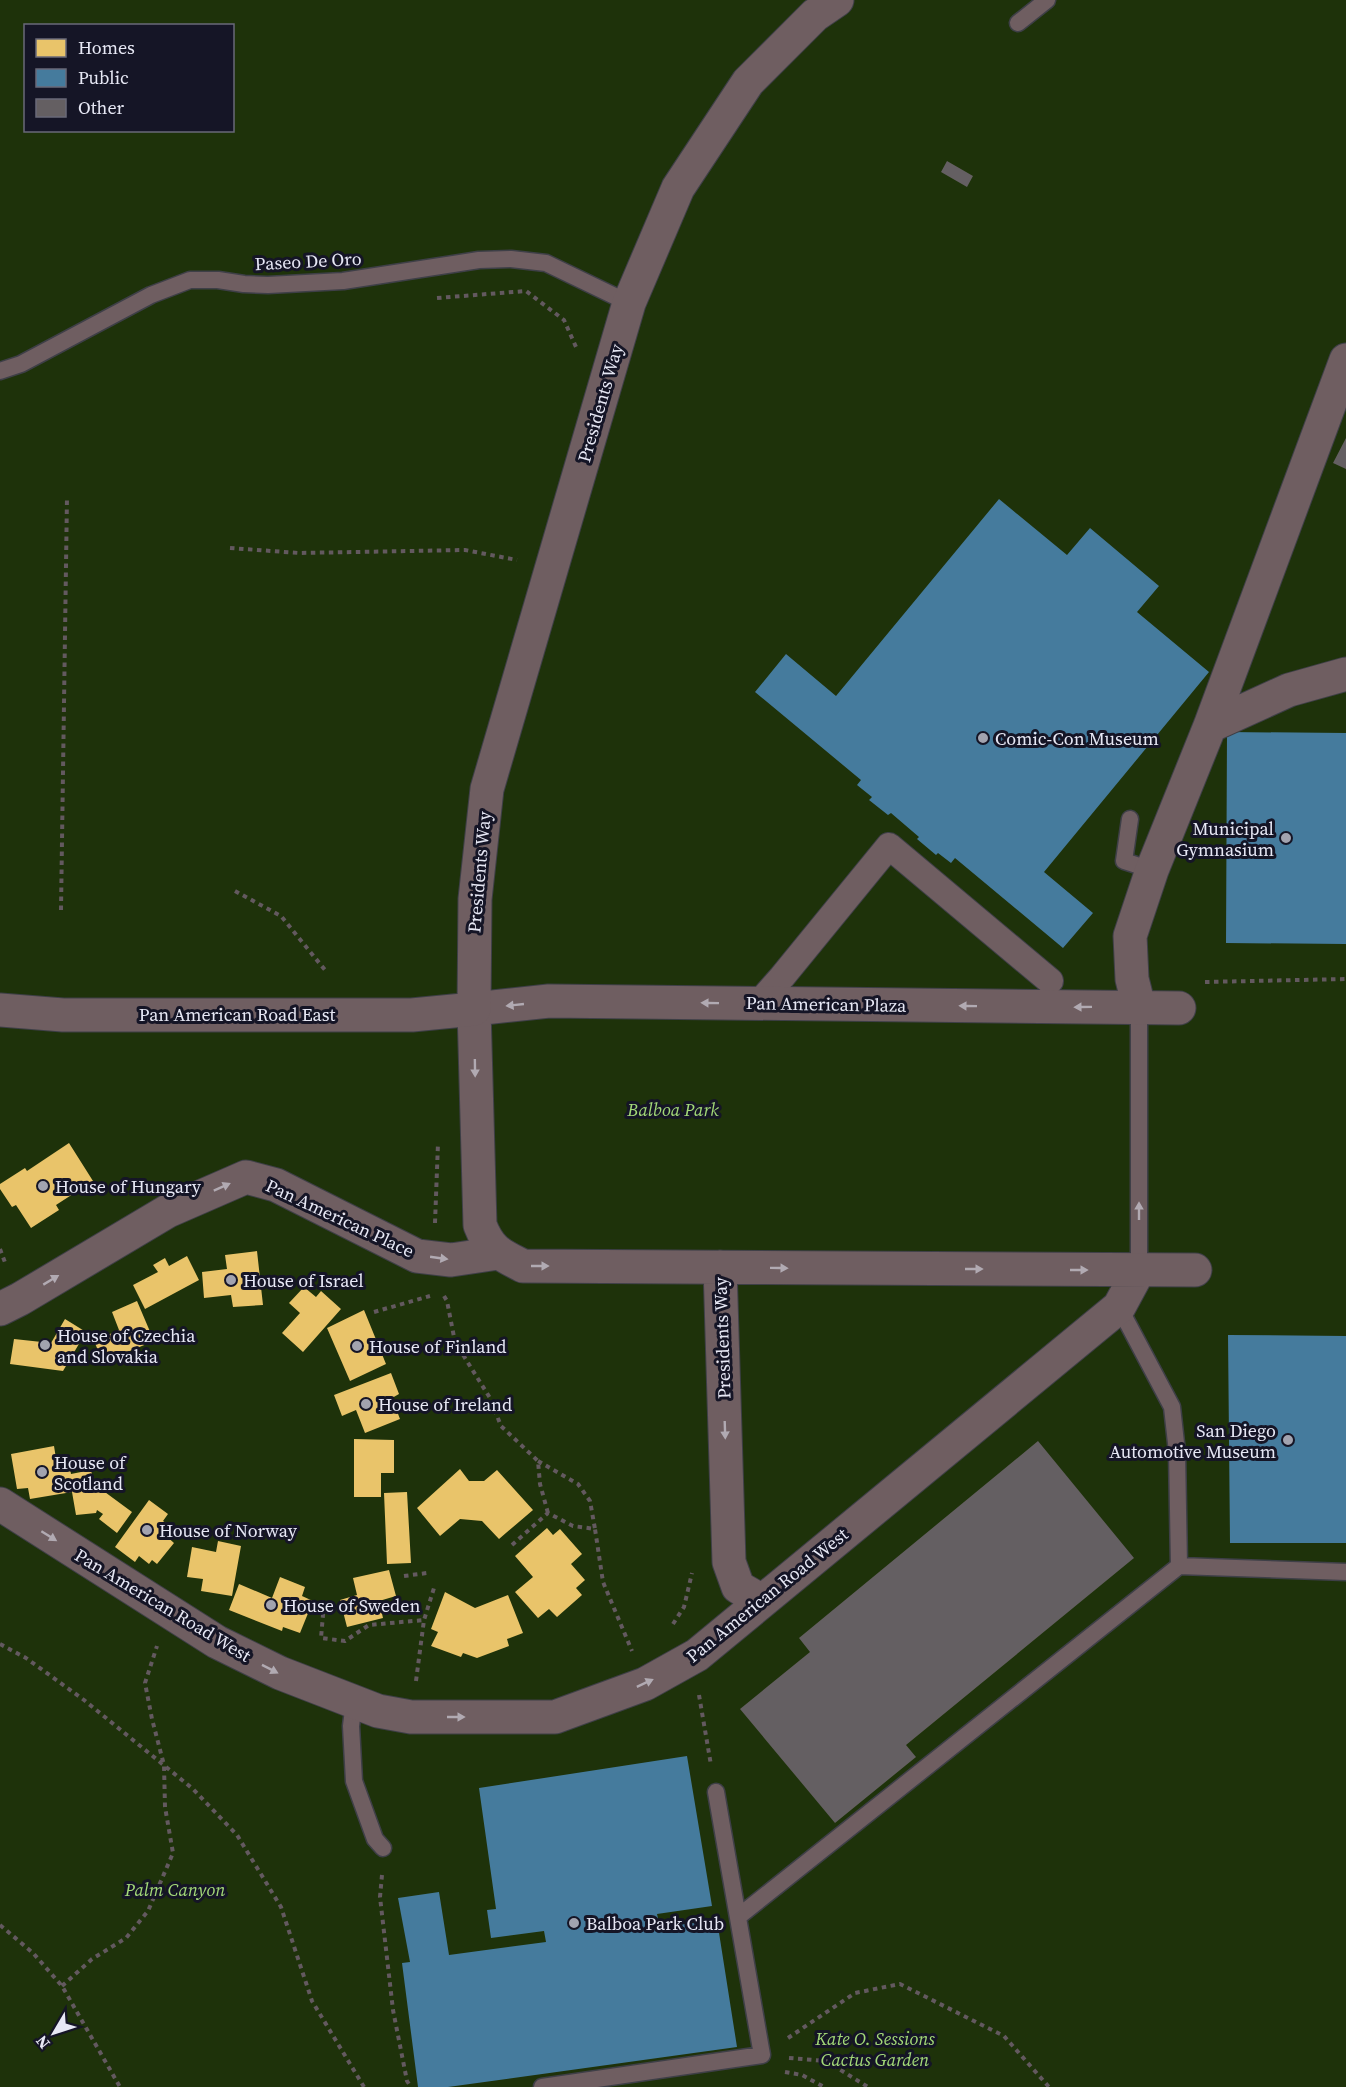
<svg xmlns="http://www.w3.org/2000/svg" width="1346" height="2087" font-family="'Source Serif 4',serif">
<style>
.green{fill:#1e320a;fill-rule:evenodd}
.homes{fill:#e9c46a}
.public{fill:#457b9d}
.building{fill:#645f62}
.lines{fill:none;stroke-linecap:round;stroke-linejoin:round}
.service-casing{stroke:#3e3f47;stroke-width:19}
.pedestrian-casing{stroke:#3e3f47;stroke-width:28}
.minor-casing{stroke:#3e3f47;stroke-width:35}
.tertiary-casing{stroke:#3e3f47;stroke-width:35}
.path{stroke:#63595f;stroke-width:4;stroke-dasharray:4.5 4.5;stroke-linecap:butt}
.service{stroke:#6f5e61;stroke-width:16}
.pedestrian{stroke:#6f5e61;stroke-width:26}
.minor{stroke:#6f5e61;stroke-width:33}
.tertiary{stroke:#6f5e61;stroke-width:33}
.oneway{fill:#b1aab2}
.poi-dot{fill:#a2a3af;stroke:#151526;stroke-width:2}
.labels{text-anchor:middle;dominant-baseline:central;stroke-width:6;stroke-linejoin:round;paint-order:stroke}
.street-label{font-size:18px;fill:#e7e8f5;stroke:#151526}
.poi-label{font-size:18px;fill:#e7e8f5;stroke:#151526;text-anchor:start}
.park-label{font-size:18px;font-style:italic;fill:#a3d978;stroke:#151526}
</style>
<rect width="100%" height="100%" fill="#22222c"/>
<path class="green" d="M0,0H1346V2087H0ZM26,26H232V130H26Z"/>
<path class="homes" d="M69,1143L93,1181L56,1205L59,1210L31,1228L16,1205L12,1207L0,1189V1184L25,1168L27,1171Z
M257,1251L263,1305L233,1307L231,1295L204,1298L202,1272L227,1269L225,1255Z
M187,1256L199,1280L145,1309L133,1285L158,1272L153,1265L165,1258L169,1266Z
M304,1287L316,1297L321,1291L341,1309L303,1352L282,1333L300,1313L289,1303Z
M137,1301L154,1341L103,1362L94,1341L119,1330L112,1312Z
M364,1310L386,1364L350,1381L327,1328Z
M65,1319L86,1332L63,1371L10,1364L14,1339L51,1343Z
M391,1373L399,1394L392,1398L400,1419L365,1433L356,1410L342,1416L334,1395Z
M354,1439L394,1440V1473H381V1497H354Z
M54,1446L58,1471L70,1468L71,1474L91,1470L94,1484L132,1512L117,1533L99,1519L103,1514L97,1510L96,1513L76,1515L72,1492L30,1499L28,1488L17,1489L11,1454Z
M460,1469L469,1481H484L497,1470L533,1510L499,1539L482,1521L460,1519L440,1536L417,1508Z
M407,1492L411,1563L387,1564L384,1493Z
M149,1500L168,1514L163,1521L170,1526L164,1534L174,1543L157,1564L152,1560L149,1564L139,1556L135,1562L115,1547Z
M547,1528L553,1535L560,1529L582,1554L571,1564L585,1580L576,1588L582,1595L557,1617L549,1609L538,1618L515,1592L533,1577L515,1556Z
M218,1541L241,1546L232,1596L201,1591L203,1579L187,1577L192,1547L216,1552Z
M389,1570L396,1596L379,1601L383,1618L347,1627L340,1600L357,1595L353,1578Z
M280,1577L305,1587L302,1596L313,1601L300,1633L283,1627L282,1631L229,1610L239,1584L272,1598Z
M445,1592L475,1608L508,1595L523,1633L507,1639L509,1646L477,1658L463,1653L461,1657L431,1646L438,1632L431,1629Z"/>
<path class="public" d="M999,499L1067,555L1090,528L1159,586L1137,612L1209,672L1044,872L1093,913L1063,948L955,858L951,863L938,853L936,855L917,839L919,837L891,813L888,815L869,800L872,797L857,785L861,780L755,692L786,654L836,696Z
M1227,732L1346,733V944L1226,943Z
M1228,1335L1346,1336V1543H1230Z
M687,1756L712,1906L657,1914L660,1927L717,1920L737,2047L448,2087H418L402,1963L410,1962L398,1898L439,1892L449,1955L546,1942L544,1931L491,1938L487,1910L496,1909L479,1788Z"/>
<path class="building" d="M947,161L973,176L967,187L941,172Z
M1346,438V469L1333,463Z
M1038,1441L1134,1558L906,1745L916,1757L835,1823L740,1709L810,1652L799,1638Z"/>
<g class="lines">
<g class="service-casing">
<path id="service" d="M1018,23L1047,0
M0,371L21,364L151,295L190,280H218L244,284L268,285L343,281L479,260L511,259L546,263L629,303
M1130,819L1124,861L1152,870
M1139,1270V1007
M1179,1566L1346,1572
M354,1702L351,1726L354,1781L375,1839L383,1848
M738,1917L1179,1566L1177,1452L1172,1407L1119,1307
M542,2087L762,2055L716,1792"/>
</g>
<g class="pedestrian-casing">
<path id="pedestrian" d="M759,1003L782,977L889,846L1050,981"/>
</g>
<g class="minor-casing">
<path id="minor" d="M1210,726L1289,690L1346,674
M1139,1007L1132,979L1130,936L1152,870L1210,726L1346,360
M1179,1008L549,1001L474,1009L480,1225C490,1251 500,1254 523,1266L1195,1270
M720,1267L729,1562L738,1587L762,1601
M0,1309L20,1299L168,1211L246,1177L276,1185L417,1256L451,1260L498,1253
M0,1504L217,1642L280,1673L378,1711L411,1717H555L645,1684L697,1655L1119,1307L1139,1270"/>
</g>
<g class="tertiary-casing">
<path id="tertiary" d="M0,1010L63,1015H412L474,1009L475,899L487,789L629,303L678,188L748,82L815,15L837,0"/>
</g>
<path class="path" d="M437,298L526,291L564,320L576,347
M230,548L299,553L465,550L517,560
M235,891L281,916L325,970
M61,910L67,497
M1205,982L1346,979
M435,1223L438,1143
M0,1249L6,1265
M444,1296L447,1301L455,1342L490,1398L501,1426L538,1461L540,1484L548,1513
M374,1312L430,1296
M538,1461L578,1484L590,1501L595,1529
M512,1545L548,1513L573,1526L595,1529L603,1582L632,1651
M404,1576L427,1573
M319,1605L323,1615L321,1638L345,1641L369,1625L424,1620
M673,1624L684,1607L692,1573
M0,1644L26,1658L84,1700L193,1789L237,1835L281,1907L312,2001L364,2087
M416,1681L424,1620L434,1588
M699,1695L711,1765
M382,1875L380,1897L393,2010L407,2081L411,2087
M0,1925L33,1953L62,1986L120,2087
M62,1986L92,1959L126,1938L148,1911L173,1853L165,1807L164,1765L152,1719L145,1683L157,1646
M788,2038L855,1993L900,1984L1004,2036L1049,2087
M789,2058L826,2061L868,2087
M785,2072L802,2075L824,2087"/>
<use href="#service" class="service"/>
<use href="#pedestrian" class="pedestrian"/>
<use href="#minor" class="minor"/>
<use href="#tertiary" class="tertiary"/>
</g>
<defs><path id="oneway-solid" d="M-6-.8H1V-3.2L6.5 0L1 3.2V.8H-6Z" transform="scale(1.5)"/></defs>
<g class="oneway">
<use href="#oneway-solid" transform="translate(710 1003) rotate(-179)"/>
<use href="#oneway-solid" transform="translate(515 1005) rotate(174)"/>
<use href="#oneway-solid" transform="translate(968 1006) rotate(-179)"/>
<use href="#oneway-solid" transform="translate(1083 1007) rotate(179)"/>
<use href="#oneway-solid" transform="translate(475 1068) rotate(89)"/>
<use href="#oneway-solid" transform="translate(222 1187) rotate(-24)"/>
<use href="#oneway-solid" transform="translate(1139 1211) rotate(-90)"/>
<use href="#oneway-solid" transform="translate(439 1258) rotate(8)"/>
<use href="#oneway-solid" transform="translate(540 1266)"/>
<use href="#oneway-solid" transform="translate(779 1268) rotate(1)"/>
<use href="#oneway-solid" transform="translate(974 1269)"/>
<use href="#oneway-solid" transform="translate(1079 1270)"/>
<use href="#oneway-solid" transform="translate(51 1280) rotate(-31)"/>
<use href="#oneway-solid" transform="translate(725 1430) rotate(88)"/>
<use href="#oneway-solid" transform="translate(49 1536) rotate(32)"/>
<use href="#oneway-solid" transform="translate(270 1669) rotate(27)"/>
<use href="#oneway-solid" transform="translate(645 1683) rotate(-25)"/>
<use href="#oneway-solid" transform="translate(456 1717)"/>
</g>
<g class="poi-dot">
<circle cx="983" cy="738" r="6"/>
<circle cx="1286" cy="838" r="6"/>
<circle cx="43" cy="1186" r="6"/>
<circle cx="231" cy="1280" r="6"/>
<circle cx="45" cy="1345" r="6"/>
<circle cx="357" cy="1346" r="6"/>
<circle cx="366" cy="1404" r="6"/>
<circle cx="1288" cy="1440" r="6"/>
<circle cx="42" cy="1472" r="6"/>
<circle cx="147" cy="1530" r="6"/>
<circle cx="271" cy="1605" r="6"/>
<circle cx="574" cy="1923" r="6"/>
</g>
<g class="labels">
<g class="street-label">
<text transform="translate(308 261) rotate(-3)">Paseo De Oro</text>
<text transform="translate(600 403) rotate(-74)">Presidents Way</text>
<text transform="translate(479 872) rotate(-85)">Presidents Way</text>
<text transform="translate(826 1004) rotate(1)">Pan American Plaza</text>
<text x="237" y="1014">Pan American Road East</text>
<text transform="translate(340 1218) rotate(25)">Pan American Place</text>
<text transform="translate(722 1338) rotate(-92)">Presidents Way</text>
<text transform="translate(767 1595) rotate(-39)">Pan American Road West</text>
<text transform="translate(163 1605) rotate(31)">Pan American Road West</text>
</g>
<g class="poi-label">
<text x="995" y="738">Comic-Con Museum</text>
<text x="1274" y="828" text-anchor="end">Municipal<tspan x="1274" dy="21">Gymnasium</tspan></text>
<text x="55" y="1186">House of Hungary</text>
<text x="243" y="1280">House of Israel</text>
<text x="57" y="1335">House of Czechia<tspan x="57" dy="21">and Slovakia</tspan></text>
<text x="369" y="1346">House of Finland</text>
<text x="378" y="1404">House of Ireland</text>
<text x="1276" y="1430" text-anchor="end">San Diego<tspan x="1276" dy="21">Automotive Museum</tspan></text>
<text x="54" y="1462">House of<tspan x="54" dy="21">Scotland</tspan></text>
<text x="159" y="1530">House of Norway</text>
<text x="283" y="1605">House of Sweden</text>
<text x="586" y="1923">Balboa Park Club</text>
</g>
<g class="park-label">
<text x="673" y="1109">Balboa Park</text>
<text x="175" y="1889">Palm Canyon</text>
<text x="875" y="2038">Kate O. Sessions<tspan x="875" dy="21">Cactus Garden</tspan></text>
</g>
</g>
<rect x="24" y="24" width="210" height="108" fill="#151526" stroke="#696979" stroke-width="1.5"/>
<rect x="36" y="39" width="30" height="18" fill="#e9c46a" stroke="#696979" stroke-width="1.5"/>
<text x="78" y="54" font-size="18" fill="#e7e8f5">Homes</text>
<rect x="36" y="69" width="30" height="18" fill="#457b9d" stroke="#696979" stroke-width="1.5"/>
<text x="78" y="84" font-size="18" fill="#e7e8f5">Public</text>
<rect x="36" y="99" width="30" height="18" fill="#645f62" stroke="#696979" stroke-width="1.5"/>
<text x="78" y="114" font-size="18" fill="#e7e8f5">Other</text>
<g transform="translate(54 2033) rotate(231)" stroke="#151526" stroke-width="4.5" paint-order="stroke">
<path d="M0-4.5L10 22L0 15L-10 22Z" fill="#e7e8f5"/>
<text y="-9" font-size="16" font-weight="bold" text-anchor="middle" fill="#e7e8f5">N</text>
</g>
</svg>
